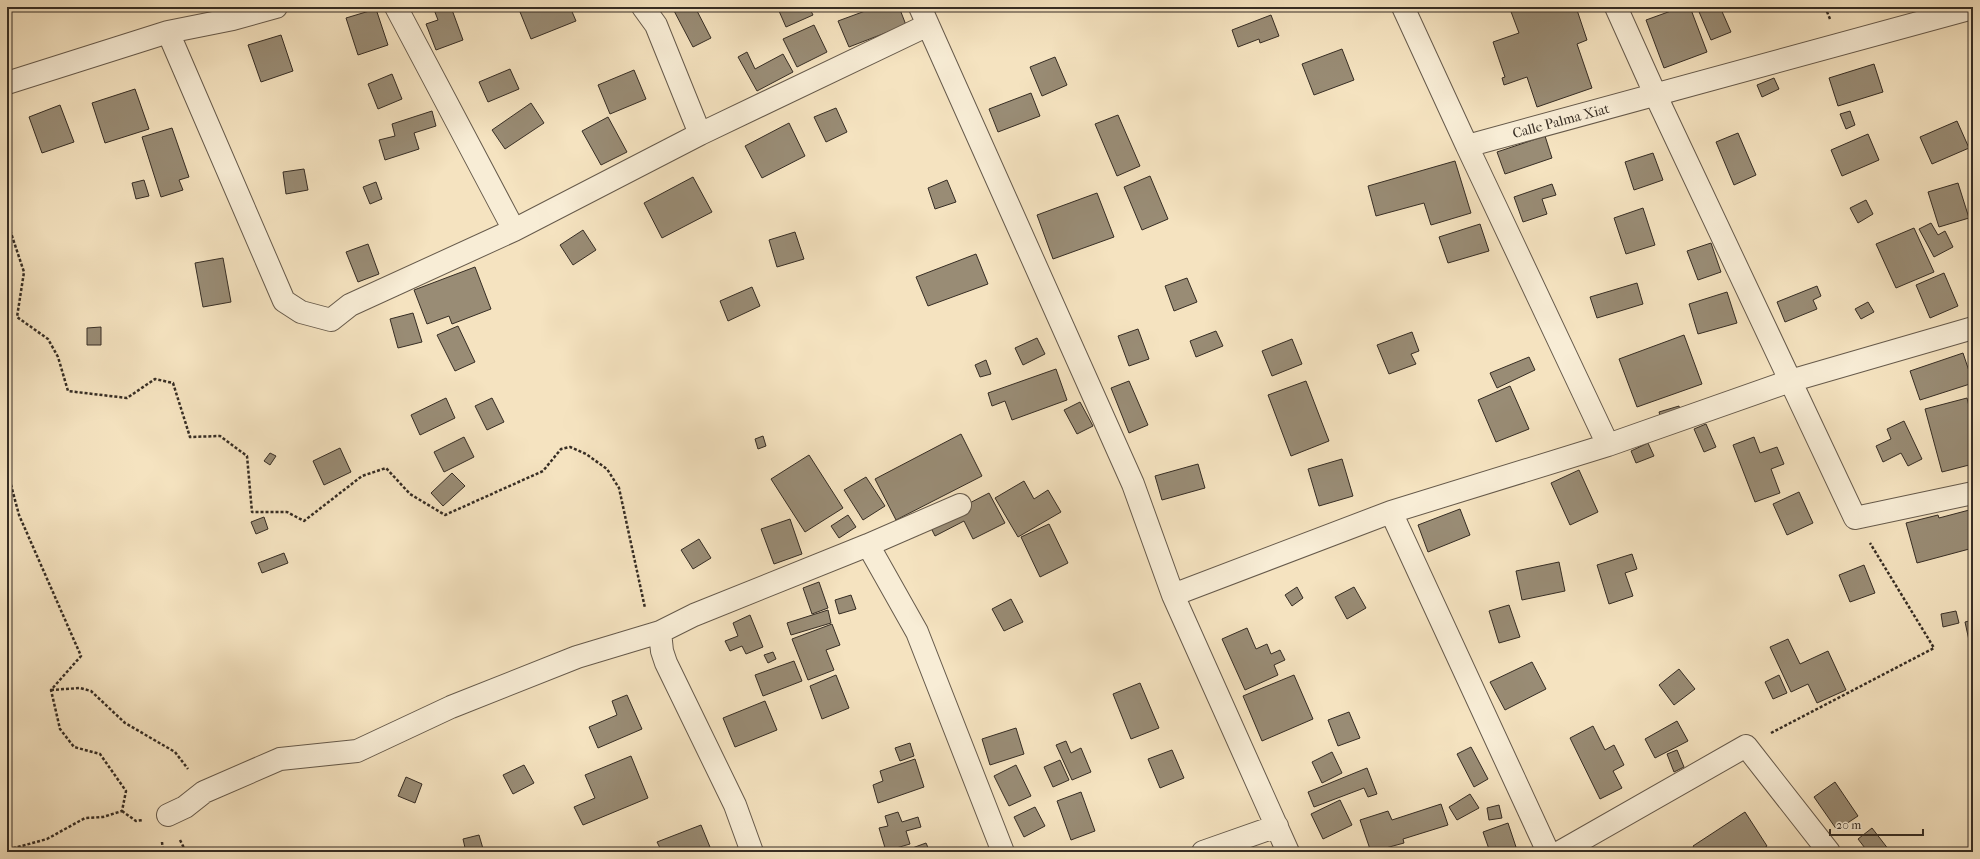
<svg xmlns="http://www.w3.org/2000/svg" width="1980" height="859" font-family="'IM FELL French Canon',serif">
<style>
.building{fill:#998c75;stroke:#362d24}
.lines{fill:none;stroke-linecap:round;stroke-linejoin:round}
.minor-casing{stroke:#665a4b;stroke-width:24}
.path{stroke:#362d24;stroke-width:2.5;stroke-dasharray:3 2;stroke-linecap:butt}
.minor{stroke:#f8edd6;stroke-width:22}
.labels{text-anchor:middle;dominant-baseline:central;stroke-width:3;stroke-linejoin:round;paint-order:stroke}
.street-label{font-size:14px;fill:#362d24;stroke:#f8edd6}
</style>
<rect width="100%" height="100%" fill="#f5e3c0"/>
<filter id="stains"><feTurbulence type="fractalNoise" baseFrequency=".005" numOctaves="4"/><feColorMatrix values="0 0 0 0 .2 0 0 0 0 .09 0 0 0 0 .02 0 0 0 .5 -.17"/></filter>
<radialGradient id="worn" r=".72"><stop offset=".6" stop-color="#630" stop-opacity="0"/><stop offset="1" stop-color="#630" stop-opacity=".3"/></radialGradient>
<path class="building" d="M433,7H451L463,40L436,50L426,24L438,20Z
M518,7H570L576,21L531,39Z
M672,7H695L711,38L693,47Z
M787,7H809L813,15L786,27L779,11Z
M876,7H899L906,25L849,47L838,21Z
M1517,7H1576L1587,40L1577,44L1592,88L1537,107L1527,77L1504,85L1502,78L1505,77L1493,42L1519,33L1510,9Z
M1682,7H1690L1707,52L1664,68L1646,20Z
M1697,7H1720L1731,32L1711,40Z
M376,9L388,45L358,55L346,18Z
M1271,15L1279,36L1260,43L1259,39L1238,47L1232,30Z
M814,25L827,52L797,67L783,39Z
M281,35L293,71L261,82L248,45Z
M1342,49L1354,80L1314,95L1302,64Z
M747,52L755,69L783,54L793,72L757,91L738,57Z
M1055,57L1067,85L1042,96L1030,67Z
M1874,64L1883,92L1838,106L1829,78Z
M510,69L519,89L488,102L479,82Z
M634,70L646,99L610,114L598,85Z
M392,74L402,99L378,109L368,84Z
M1774,78L1779,89L1762,97L1757,85Z
M135,89L149,129L105,143L92,103Z
M1031,93L1040,116L998,132L989,109Z
M531,103L544,123L505,149L492,130Z
M60,105L74,142L42,153L29,117Z
M836,108L847,132L826,142L814,117Z
M432,111L436,126L414,133L419,149L385,160L379,140L395,136L392,124Z
M1850,111L1855,125L1846,129L1840,114Z
M1118,115L1140,166L1117,176L1095,124Z
M608,117L627,152L601,165L582,131Z
M1957,121L1969,148L1932,164L1920,137Z
M789,123L805,156L762,178L745,146Z
M172,128L189,177L179,180L183,190L161,197L142,137Z
M1738,133L1756,175L1734,185L1716,142Z
M1868,134L1879,160L1842,176L1831,150Z
M1545,136L1552,158L1505,174L1497,152Z
M1653,153L1663,180L1634,190L1625,162Z
M1455,161L1471,213L1431,225L1424,203L1376,216L1368,186Z
M304,169L308,190L286,194L283,172Z
M1150,176L1168,219L1142,230L1124,187Z
M693,177L712,212L662,238L644,203Z
M144,180L149,196L136,199L132,183Z
M947,180L956,202L935,209L928,188Z
M376,182L382,199L370,204L363,187Z
M1958,183L1969,218L1939,227L1928,192Z
M1552,184L1556,195L1542,199L1547,214L1523,222L1514,197Z
M1097,193L1114,237L1053,259L1037,215Z
M1866,200L1873,214L1858,223L1850,208Z
M1643,208L1655,245L1626,254L1614,218Z
M1931,223L1938,235L1945,231L1953,247L1934,257L1919,229Z
M1480,224L1489,251L1448,263L1439,237Z
M1914,228L1934,272L1896,288L1876,244Z
M583,230L596,250L573,265L560,245Z
M795,232L804,259L777,267L769,240Z
M1711,243L1721,272L1698,280L1687,251Z
M368,244L379,274L358,282L346,252Z
M976,254L988,284L928,306L916,277Z
M223,258L231,302L203,307L195,263Z
M475,267L491,309L452,324L449,316L427,324L414,290Z
M1944,273L1958,306L1930,318L1916,285Z
M1187,278L1197,302L1174,311L1165,286Z
M1637,283L1643,304L1597,318L1590,297Z
M1817,286L1821,296L1813,300L1817,309L1785,322L1777,302Z
M752,287L760,306L728,321L720,301Z
M1727,292L1737,323L1698,334L1689,304Z
M1868,302L1874,312L1861,319L1855,309Z
M413,313L422,342L398,348L390,319Z
M458,326L475,362L455,371L437,335Z
M101,327V345H87V328Z
M1138,329L1149,359L1129,366L1118,336Z
M1216,331L1223,346L1196,357L1190,341Z
M1412,332L1419,351L1411,354L1416,364L1389,374L1377,345Z
M1684,335L1702,384L1637,407L1619,359Z
M1037,338L1045,354L1023,365L1015,348Z
M1292,339L1302,364L1272,376L1262,351Z
M1963,353L1973,383L1920,400L1910,371Z
M1529,357L1535,370L1497,388L1490,373Z
M986,360L991,374L980,377L975,365Z
M1056,369L1067,400L1012,420L1005,401L992,406L988,393Z
M1129,381L1148,425L1129,433L1111,388Z
M1306,381L1329,441L1291,456L1268,395Z
M1510,386L1529,429L1496,442L1478,400Z
M446,398L455,418L420,435L411,415Z
M492,398L504,422L487,430L475,406Z
M1967,398L1973,423V464L1942,472L1925,409Z
M1080,402L1093,426L1077,434L1064,410Z
M1679,406L1681,416L1662,422L1659,412Z
M1904,421L1922,459L1908,466L1901,453L1883,462L1876,446L1891,439L1887,429Z
M1706,424L1716,447L1704,452L1694,429Z
M961,434L982,476L896,520L875,479Z
M763,436L766,446L758,449L755,439Z
M464,437L474,457L444,472L434,452Z
M1754,437L1760,453L1777,447L1784,464L1771,469L1780,493L1755,502L1733,445Z
M1648,443L1654,456L1636,463L1631,451Z
M340,448L351,472L324,485L313,461Z
M270,453L276,456L270,465L264,461Z
M809,455L843,508L805,532L771,479Z
M1342,459L1353,496L1319,506L1308,469Z
M1198,464L1205,488L1162,500L1155,476Z
M1579,470L1598,512L1570,525L1551,483Z
M452,473L465,486L443,506L431,493Z
M866,477L885,506L863,520L844,490Z
M1024,481L1034,499L1048,490L1061,512L1018,537L995,498Z
M1799,492L1813,523L1787,535L1773,504Z
M989,493L1005,523L973,539L964,521L935,536L929,524Z
M1460,509L1470,535L1428,552L1418,525Z
M1973,509V548L1917,563L1906,523L1938,515L1939,518Z
M848,515L856,527L839,538L831,526Z
M264,517L268,529L256,534L251,522Z
M790,519L802,554L774,564L761,529Z
M1049,524L1068,563L1040,577L1021,537Z
M699,539L711,558L693,569L681,550Z
M284,553L288,563L262,573L258,563Z
M1632,554L1637,569L1625,573L1633,596L1609,604L1597,565Z
M1559,562L1565,591L1522,600L1516,571Z
M1864,565L1875,593L1850,602L1839,575Z
M819,582L828,608L812,614L803,588Z
M1297,587L1303,598L1292,606L1285,595Z
M1354,587L1366,608L1347,619L1335,597Z
M851,595L856,609L839,614L835,600Z
M1011,599L1023,622L1004,631L992,609Z
M1509,605L1520,637L1499,643L1489,611Z
M828,610L831,623L791,635L787,623Z
M1956,611L1959,623L1943,627L1941,614Z
M750,615L763,647L746,654L742,646L730,651L725,641L738,636L733,623Z
M1973,620V644L1970,645L1965,622Z
M832,624L840,645L826,650L834,670L808,680L792,639Z
M1247,628L1256,649L1267,644L1271,654L1280,650L1285,660L1274,665L1278,675L1245,690L1222,639Z
M1788,639L1800,664L1828,651L1846,690L1817,703L1808,684L1791,692L1770,647Z
M773,652L776,659L768,663L764,655Z
M794,661L802,681L763,696L755,675Z
M1532,662L1546,689L1505,710L1490,682Z
M1679,669L1695,689L1674,705L1659,685Z
M836,675L849,708L822,719L810,686Z
M1294,675L1313,719L1262,741L1243,696Z
M1779,675L1787,693L1773,699L1765,682Z
M1140,683L1159,728L1131,739L1113,694Z
M627,695L642,729L598,748L589,727L617,715L612,701Z
M765,701L777,730L735,747L723,718Z
M1349,712L1360,738L1338,746L1328,720Z
M1677,721L1688,741L1655,758L1645,739Z
M1593,726L1605,750L1614,745L1624,765L1613,771L1622,788L1600,799L1570,738Z
M1016,728L1024,754L990,765L982,739Z
M1066,741L1071,753L1081,748L1091,772L1072,780L1056,745Z
M910,743L914,756L900,761L895,748Z
M1471,747L1488,779L1474,787L1457,754Z
M1172,750L1184,778L1160,788L1148,759Z
M1677,750L1684,767L1674,772L1667,754Z
M1332,752L1342,773L1322,783L1312,762Z
M631,756L648,798L583,825L574,807L595,798L585,775Z
M915,759L924,787L878,803L873,785L883,781L880,771Z
M1060,760L1069,780L1053,787L1044,767Z
M524,765L534,783L513,794L503,775Z
M1016,765L1031,796L1009,806L994,776Z
M1367,768L1377,794L1368,797L1364,788L1314,807L1308,792Z
M406,777L422,784L415,803L398,796Z
M1835,782L1858,816L1837,830L1814,797Z
M1081,792L1095,831L1071,840L1057,801Z
M1470,794L1479,808L1457,820L1449,807Z
M1340,800L1352,825L1323,839L1311,814Z
M1441,804L1448,825L1403,839L1404,843L1371,852L1360,820L1388,811L1392,820Z
M1499,805L1502,818L1489,820L1487,808Z
M1035,807L1045,826L1024,837L1014,817Z
M898,812L902,822L918,817L921,827L906,831L910,844L886,851L879,828L888,826L885,816Z
M1745,812L1767,846L1759,852H1697L1693,846Z
M1508,823L1516,847L1501,852H1490L1483,832Z
M701,825L712,852H662L657,842Z
M1872,828L1889,850L1887,852H1868L1858,839Z
M479,835L484,852H466L463,839Z
M926,843L930,852L904,851Z"/>
<g class="lines">
<g class="minor-casing">
<path id="minor" d="M396,7L514,230
M920,7L1133,484L1173,595L1288,852
M1403,7L1467,146
M1616,7L1656,96L1855,518L1973,493
M168,32L284,301L301,312L331,320L350,305L514,230L700,134L656,25L643,7
M7,83L168,32L233,19L276,7
M700,134L928,25
M1608,445L1467,146L1973,8
M1391,512L1548,852
M868,545L960,505
M1173,595L1391,512L1608,445L1790,381L1973,328
M168,815L185,807L204,792L280,759L357,751L451,707L577,657L660,632
M752,852L735,805L666,663L662,651L660,632L694,615L868,545L917,632L1003,852
M1203,852L1277,826
M1560,852L1746,746L1829,852"/>
</g>
<path class="path" d="M1825,7L1830,19
M7,221L24,272L17,317L48,339L58,357L68,391L127,398L155,379L173,383L190,437L220,436L247,456L252,512H287L304,521L362,476L386,468L410,494L445,515L543,471L561,449L570,447L586,454L607,469L619,488L645,608
M7,470L19,515L81,656L51,690L60,729L74,747L100,754L126,791L122,811L103,817L85,818L47,839L7,850
M51,690L80,688L91,691L125,723L175,752L188,769
M1771,733L1934,648L1870,543
M122,811L136,821L143,820
M180,840L186,852
M162,842L163,852"/>
<use href="#minor" class="minor"/>
</g>
<g class="labels">
<g class="street-label">
<text transform="translate(1561 121) rotate(-15)">Calle Palma Xiat</text>
</g>
</g>
<rect width="1980" height="859" fill="none" stroke="#f5e3c0" stroke-width="24"/>
<rect x="8" y="8" width="1964" height="843" fill="none" stroke="#362d24" stroke-width="2"/>
<rect x="12" y="12" width="1956" height="835" fill="none" stroke="#362d24"/>
<path d="M1830 829v6h93v-6" fill="none" stroke="#362d24" stroke-width="2"/>
<text x="1836" y="829" font-size="12" fill="#362d24" stroke="#f8edd6" stroke-width="3" paint-order="stroke">20 m</text>
<rect width="100%" height="100%" filter="url(#stains)"/>
<rect width="100%" height="100%" fill="url(#worn)"/>
</svg>
